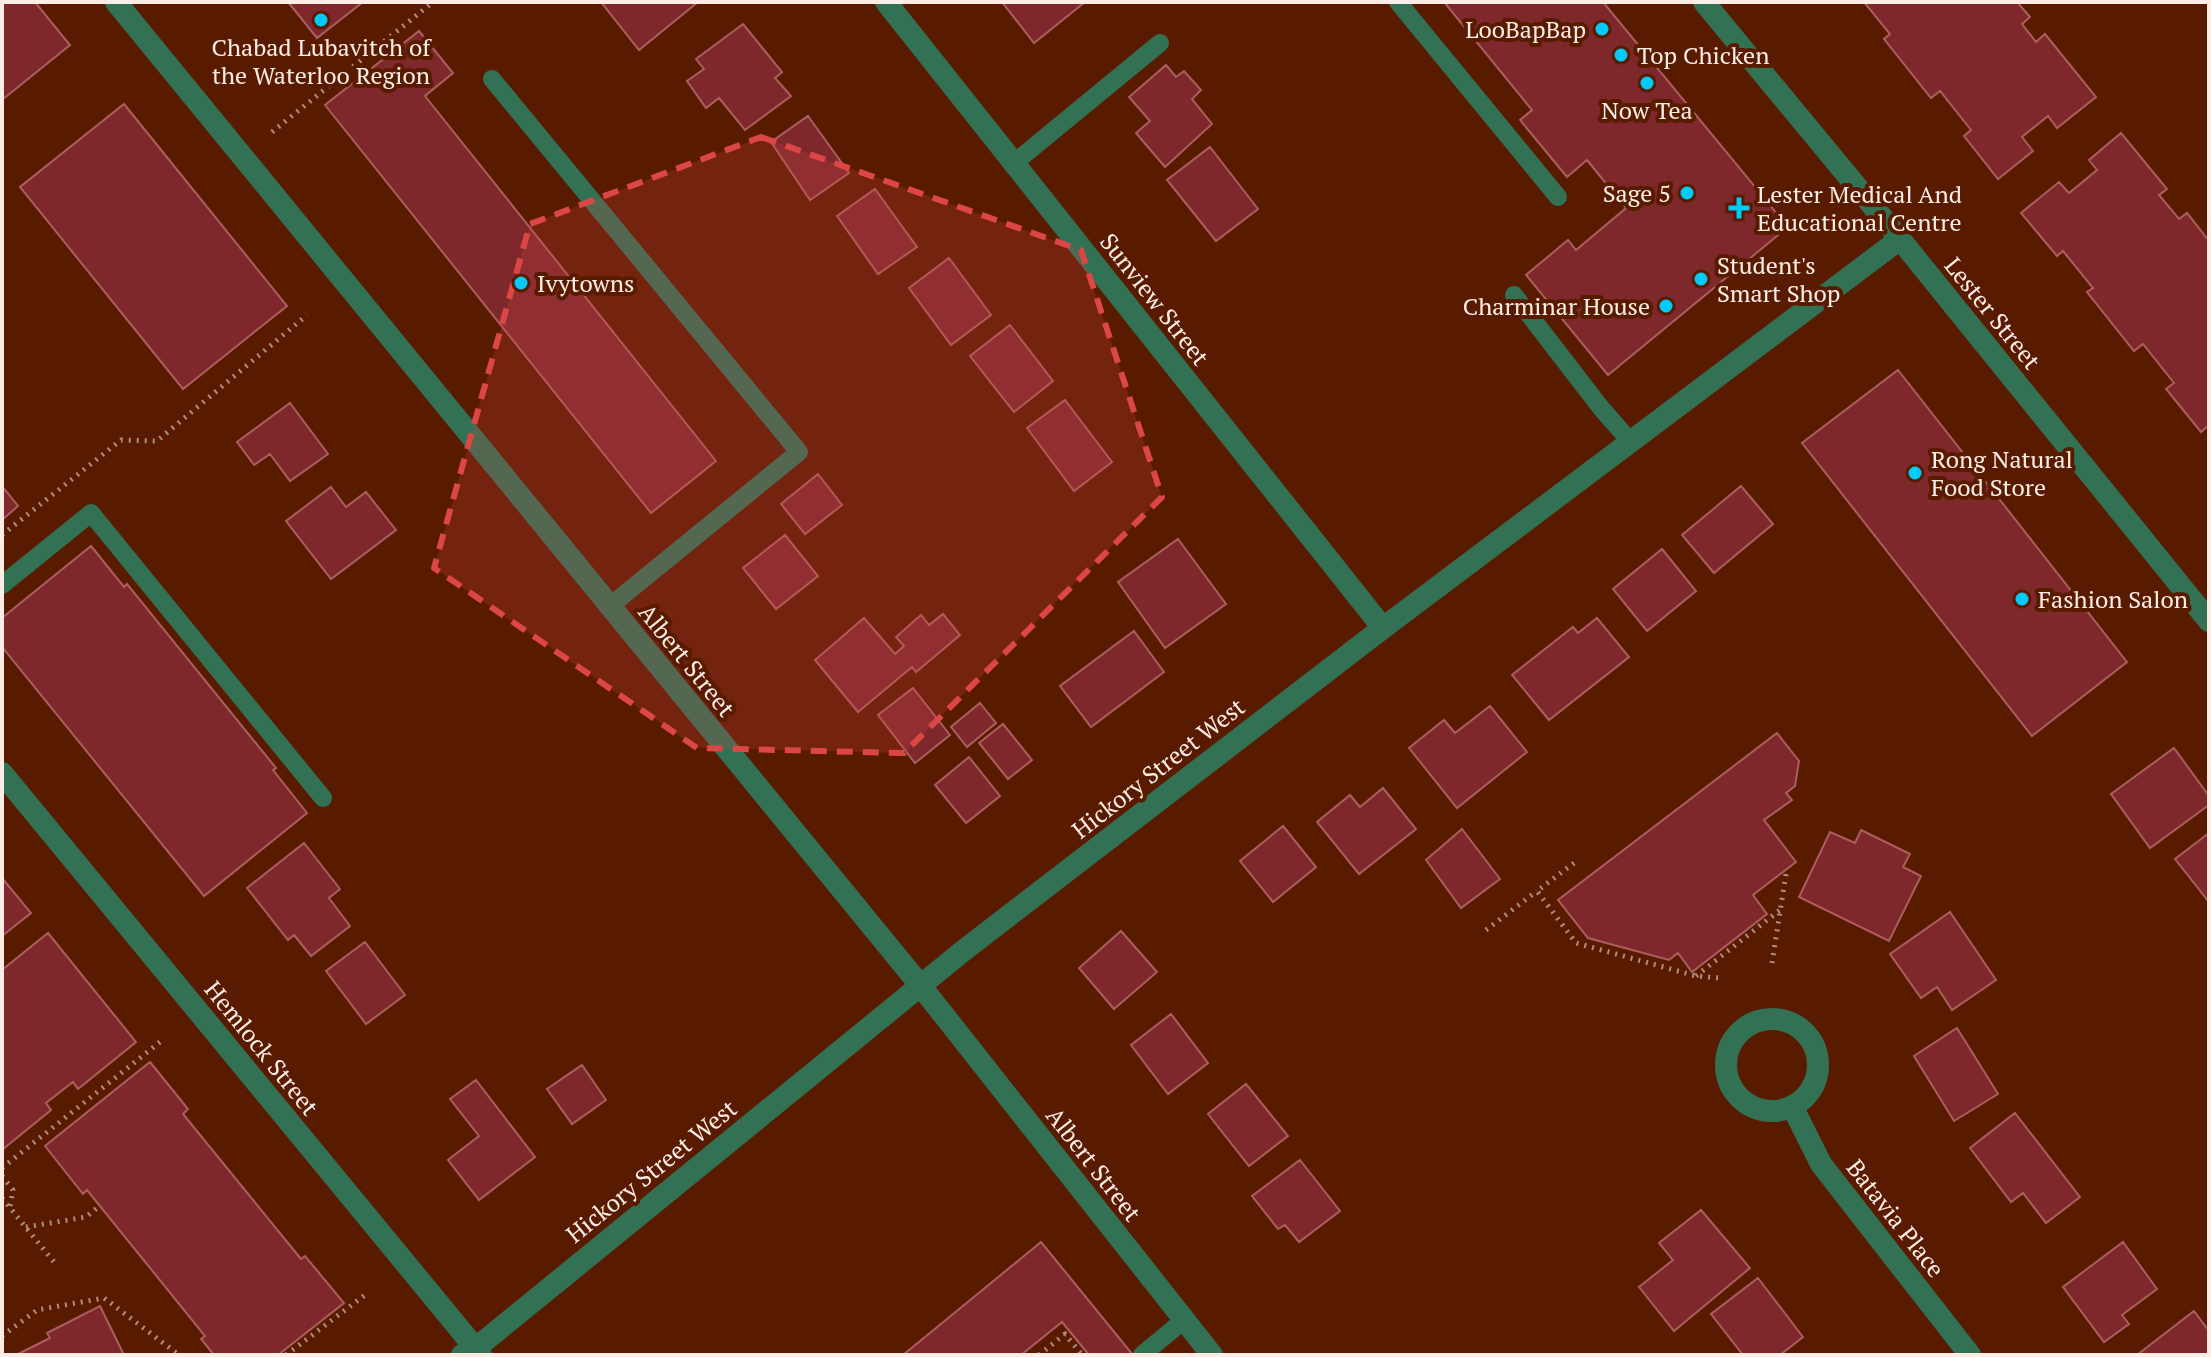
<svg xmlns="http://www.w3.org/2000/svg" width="2211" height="1357" font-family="'PT Serif',serif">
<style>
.building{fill:#7f282c;stroke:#aa5e5d;stroke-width:2}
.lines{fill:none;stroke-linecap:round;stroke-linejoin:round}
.path{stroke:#b18c7c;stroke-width:5;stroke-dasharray:2 6;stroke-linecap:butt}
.service{stroke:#327154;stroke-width:18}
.minor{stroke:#327154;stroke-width:22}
.tertiary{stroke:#327154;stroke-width:22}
.marked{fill:#dc4645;fill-opacity:0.2;stroke:#dc4645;stroke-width:6;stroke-dasharray:16 10;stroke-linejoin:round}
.poi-dot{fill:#00cbf8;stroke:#591b00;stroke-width:3}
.labels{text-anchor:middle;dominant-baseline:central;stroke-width:8;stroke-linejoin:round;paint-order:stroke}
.poi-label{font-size:24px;fill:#fdede7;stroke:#591b00;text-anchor:start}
.street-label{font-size:24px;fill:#fdede7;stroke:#591b00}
</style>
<rect width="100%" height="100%" fill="#591b00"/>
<path class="building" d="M2,2H35L70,45L2,100Z
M288,2H363L317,38Z
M601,2H698L639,50Z
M1002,2H1085L1034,43Z
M1444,2H1603L1788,227L1608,375L1526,275L1568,240L1576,250L1626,208L1587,160L1567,177L1520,120L1532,110Z
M1864,2H2017L2030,17L2022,24L2036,42L2045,34L2096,97L2057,128L2048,116L2022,137L2033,151L1998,179L1964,136L1971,130L1940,91L1931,98L1884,39L1890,34Z
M743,24L782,72L775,78L791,96L745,130L719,98L706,108L687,81L704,69L696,59Z
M419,31L453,73L425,96L716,461L651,513L325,105Z
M1166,65L1176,77L1184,71L1201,90L1192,99L1212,124L1165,167L1136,133L1150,121L1129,97Z
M124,104L287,306L183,389L20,187Z
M808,116L849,173L810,200L771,142Z
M2121,133L2167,189L2159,195L2179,219L2187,213L2209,241V425L2201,432L2166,389L2174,383L2143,344L2134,351L2087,292L2093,288L2063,251L2057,256L2021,213L2059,182L2069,193L2097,170L2089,160Z
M1210,147L1258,209L1216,241L1167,180Z
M875,189L917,247L878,274L837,216Z
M949,258L991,315L951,345L909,288Z
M1010,325L1053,381L1014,412L970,356Z
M1898,370L2127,662L2032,736L1802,443Z
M1065,400L1112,462L1074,491L1027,428Z
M290,403L328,454L290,481L270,454L254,465L237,442Z
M818,474L842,505L805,534L781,504Z
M2,486L18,506L2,520Z
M1741,486L1773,524L1714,573L1682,535Z
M331,487L346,507L366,492L396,530L331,579L286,521Z
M785,535L818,576L776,609L743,568Z
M1178,539L1226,604L1165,648L1118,582Z
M91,546L124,587L127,584L276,768L273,770L307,813L204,896L2,647V618Z
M1662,549L1696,591L1647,631L1613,589Z
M943,614L960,635L916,672L912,667L858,712L815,660L864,618L895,654L904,646L896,637L921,615L929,625Z
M1597,618L1629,657L1549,720L1512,675L1573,627L1578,633Z
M1134,631L1164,672L1091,727L1060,686Z
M913,688L950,735L915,763L878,715Z
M980,703L996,723L967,747L951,727Z
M1490,706L1527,752L1457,808L1409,748L1444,720L1455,733Z
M1003,724L1032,760L1008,779L979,743Z
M1777,733L1799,761L1795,786L1786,793L1792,800L1764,820L1796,862L1753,895L1767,914L1692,972L1678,953L1669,960L1588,938L1558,900Z
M2174,748L2209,796V805L2150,848L2111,794Z
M969,757L1000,796L966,823L935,785Z
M1383,788L1416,829L1359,874L1317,822L1350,795L1360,807Z
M1283,826L1316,867L1273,902L1240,861Z
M1462,829L1500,879L1461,908L1426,860Z
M1861,830L1910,854L1903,867L1921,876L1889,941L1799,897L1830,832L1855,843Z
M2209,833V902L2175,859Z
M304,843L340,889L329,898L350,926L311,956L294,935L288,940L247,888Z
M2,878L31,913L2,936Z
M1950,912L1996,980L1952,1010L1937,987L1921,998L1890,954Z
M1121,931L1157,972L1114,1009L1079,968Z
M48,933L136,1042L78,1089L73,1082L46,1103L51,1110L2,1150V970Z
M365,942L405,995L366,1024L326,971Z
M1171,1014L1208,1063L1168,1094L1131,1045Z
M1957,1028L1998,1094L1954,1121L1914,1056Z
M150,1062L188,1109L183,1114L301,1259L305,1256L344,1303L278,1355H214L201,1339L205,1336L87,1190L83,1194L45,1146Z
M582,1065L606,1100L572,1124L547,1089Z
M476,1080L535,1157L479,1200L448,1160L479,1136L450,1099Z
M1246,1084L1288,1136L1249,1166L1208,1114Z
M2015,1113L2080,1197L2046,1223L2023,1193L2011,1202L1970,1148Z
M1300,1160L1340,1211L1299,1242L1285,1225L1278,1229L1252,1196Z
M1701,1210L1750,1268L1674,1331L1639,1287L1673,1260L1659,1243Z
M1041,1242L1133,1355H1089L1062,1322L1021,1355H903Z
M2123,1242L2157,1289L2122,1315L2129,1324L2104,1342L2063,1287Z
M1758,1278L1803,1337L1780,1355H1743L1711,1314Z
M100,1306L124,1355H16L50,1338L47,1333Z
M2194,1311L2209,1331V1355H2137Z"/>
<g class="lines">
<path class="path" d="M272,132L433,2
M2,535L121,440L157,441L307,315
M1574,863L1537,891L1576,943L1696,976L1720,978
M1486,930L1537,891
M1772,963L1786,874
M1696,976L1780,910
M2,1168L160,1042
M2,1176L13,1190L10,1207
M2,1198L54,1262
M26,1227L86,1217L97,1208
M2,1336L37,1310L104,1298L179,1355
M286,1355L365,1295
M1039,1355L1065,1334L1082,1355"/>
<path class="service" d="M1398,2L1558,197
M492,79L799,452L610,606
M1014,163L1160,43
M1514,295L1601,408L1630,441
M2,585L91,513L323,798
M1142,1355L1184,1320"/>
<path class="minor" d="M886,2L1383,628
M1704,2L1900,239L2209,621
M2,773L481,1355
M1726 1065a46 46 0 1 1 92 0a46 46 0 1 1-92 0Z
M1792,1106L1821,1164L1970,1355
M462,1355L476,1348L963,951L1383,628L1900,239"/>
<path class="tertiary" d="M116,2L920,985L1212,1355"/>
</g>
<path class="marked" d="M761,137L1081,250L1162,497L904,753L697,748L434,568L530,224Z"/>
<g class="poi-dot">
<circle cx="321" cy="20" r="8"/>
<circle cx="1602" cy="29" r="8"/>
<circle cx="1621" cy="55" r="8"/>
<circle cx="1647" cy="83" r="8"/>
<circle cx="1687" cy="193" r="8"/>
<path d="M1735 196h8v8h8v8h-8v8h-8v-8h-8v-8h8z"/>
<circle cx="1701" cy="279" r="8"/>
<circle cx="521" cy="283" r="8"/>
<circle cx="1666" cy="306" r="8"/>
<circle cx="1915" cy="473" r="8"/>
<circle cx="2022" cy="599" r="8"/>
</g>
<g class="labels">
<g class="poi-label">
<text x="1586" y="29" text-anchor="end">LooBapBap</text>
<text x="321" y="47" text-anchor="middle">Chabad Lubavitch of<tspan x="321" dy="28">the Waterloo Region</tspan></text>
<text x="1637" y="55">Top Chicken</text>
<text x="1647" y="110" text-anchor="middle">Now Tea</text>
<text x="1671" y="193" text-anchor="end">Sage 5</text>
<text x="1757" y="194">Lester Medical And<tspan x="1757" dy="28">Educational Centre</tspan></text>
<text x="1717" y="265">Student's<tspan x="1717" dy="28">Smart Shop</tspan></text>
<text x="537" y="283">Ivytowns</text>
<text x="1650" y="306" text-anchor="end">Charminar House</text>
<text x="1931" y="459">Rong Natural<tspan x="1931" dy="28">Food Store</tspan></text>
<text x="2038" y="599">Fashion Salon</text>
</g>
<g class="street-label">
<text transform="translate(1155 299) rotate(52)">Sunview Street</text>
<text transform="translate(1993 313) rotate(51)">Lester Street</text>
<text transform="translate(687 660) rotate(51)">Albert Street</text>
<text transform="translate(1158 768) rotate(-38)">Hickory Street West</text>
<text transform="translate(262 1048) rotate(51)">Hemlock Street</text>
<text transform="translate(1094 1164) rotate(52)">Albert Street</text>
<text transform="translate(651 1171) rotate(-39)">Hickory Street West</text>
<text transform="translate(1896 1218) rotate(52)">Batavia Place</text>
</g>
</g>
<rect width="2211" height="1357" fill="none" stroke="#fdede7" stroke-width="8"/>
</svg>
